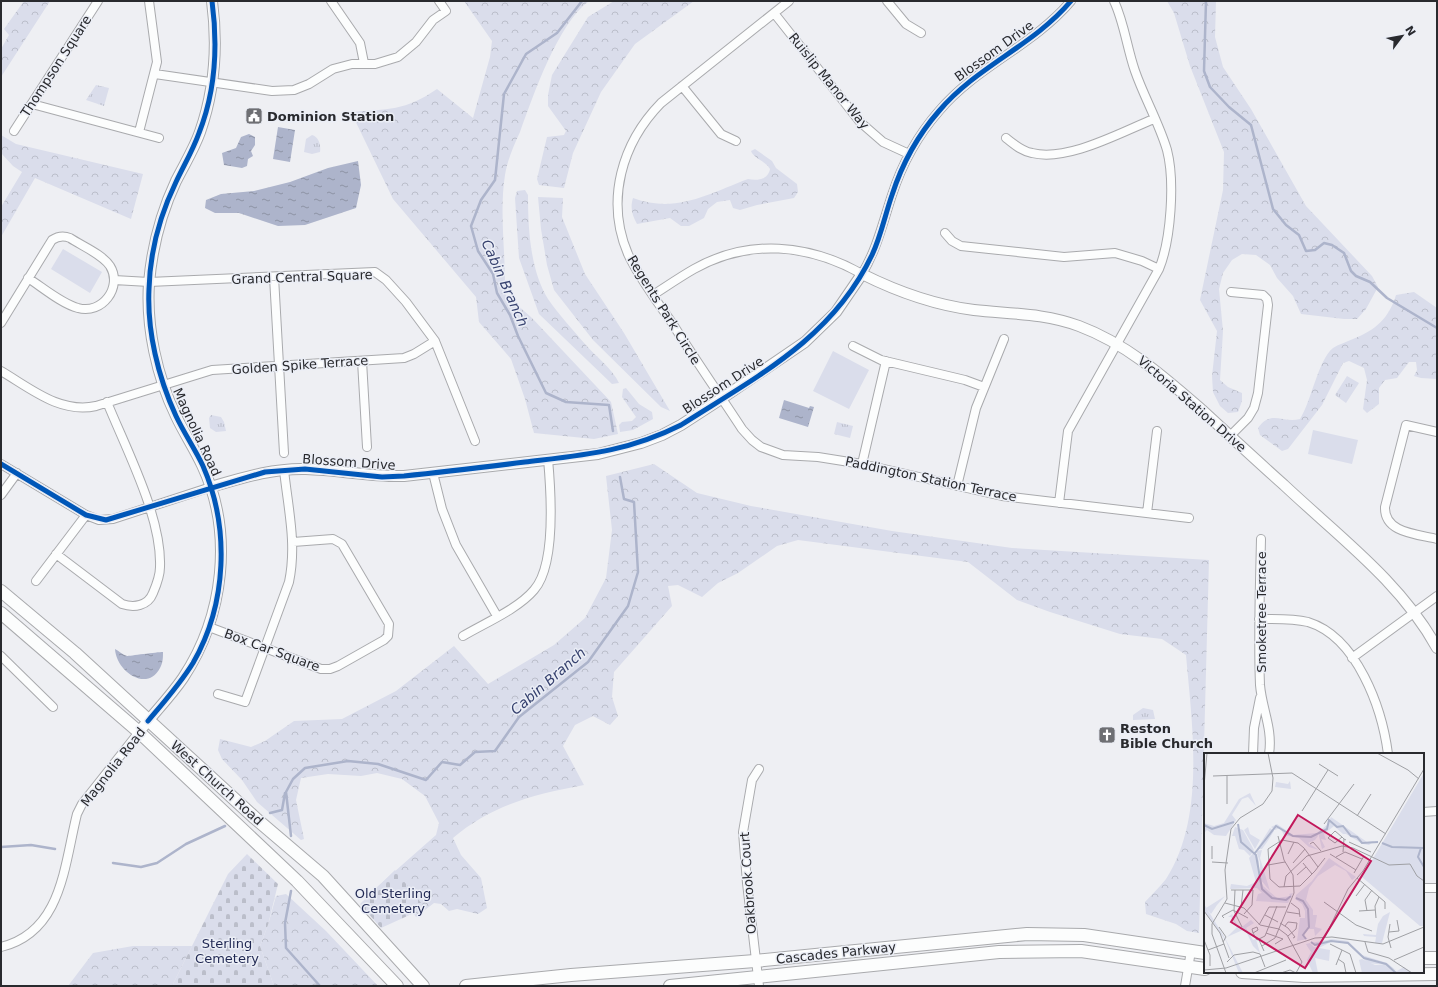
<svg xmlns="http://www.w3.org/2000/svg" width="1438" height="987" font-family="'DejaVu Sans',sans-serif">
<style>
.grass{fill:#daddeb}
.forest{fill:url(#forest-crowns)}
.cemetery{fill:url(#cemetery-stones)}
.park{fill:url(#park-tufts)}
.water{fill:url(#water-ripples)}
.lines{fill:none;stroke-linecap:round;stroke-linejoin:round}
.stream{stroke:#adb4cb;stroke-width:2.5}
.minor-casing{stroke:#a9aaad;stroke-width:10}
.tertiary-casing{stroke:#a9aaad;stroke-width:12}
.secondary-casing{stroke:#a9aaad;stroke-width:14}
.minor{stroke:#fcfdfd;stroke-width:8}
.tertiary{stroke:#fcfdfd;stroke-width:10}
.secondary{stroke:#fcfdfd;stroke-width:12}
.cycleway-casing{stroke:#ebeef6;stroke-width:8}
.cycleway{stroke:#0057b8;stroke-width:5}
.labels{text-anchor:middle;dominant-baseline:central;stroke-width:3;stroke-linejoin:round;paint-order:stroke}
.street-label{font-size:13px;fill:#292a2e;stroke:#ebeef6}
.poi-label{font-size:13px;font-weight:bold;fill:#292a2e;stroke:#ebeef6;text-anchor:start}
.park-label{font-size:13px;fill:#1f2752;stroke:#ebeef6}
.water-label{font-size:14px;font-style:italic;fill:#37426f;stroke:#ebeef6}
.inset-river{fill:none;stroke:#adb4cb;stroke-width:2}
.inset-road{fill:none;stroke:#9fa0a4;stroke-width:1}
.view{fill:#c2185b;fill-opacity:0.15;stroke:#c2185b;stroke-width:2}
.inset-edge{fill:none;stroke:#292a2e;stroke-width:2}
</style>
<defs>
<pattern id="forest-crowns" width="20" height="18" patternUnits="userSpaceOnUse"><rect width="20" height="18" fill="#daddeb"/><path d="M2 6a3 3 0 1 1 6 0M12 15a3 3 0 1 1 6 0" fill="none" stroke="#bbbeca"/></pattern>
<pattern id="cemetery-stones" width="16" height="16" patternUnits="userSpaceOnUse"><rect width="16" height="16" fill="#daddeb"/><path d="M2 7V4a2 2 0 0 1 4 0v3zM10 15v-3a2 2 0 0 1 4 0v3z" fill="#bbbeca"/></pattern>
<pattern id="park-tufts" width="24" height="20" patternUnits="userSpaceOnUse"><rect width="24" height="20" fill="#daddeb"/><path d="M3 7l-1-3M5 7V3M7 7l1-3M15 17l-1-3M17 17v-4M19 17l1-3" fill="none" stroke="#bbbeca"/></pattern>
<pattern id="water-ripples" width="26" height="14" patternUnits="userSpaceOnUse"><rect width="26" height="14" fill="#adb4cb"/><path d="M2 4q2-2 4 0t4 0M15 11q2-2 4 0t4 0" fill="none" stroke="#8d93a5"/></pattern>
</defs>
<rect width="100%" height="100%" fill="#eeeff3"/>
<path class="grass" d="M63,249L102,272L90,293L51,269Z
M833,351L869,370L849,409L813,391Z
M1313,430L1358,440L1352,464L1308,454Z"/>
<path class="forest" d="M24,1H50L1,77V49L9,35L4,29Z
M464,1H589C558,23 533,96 520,132C514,145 507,161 505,175C499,212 506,256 505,294L532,318L611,402L618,434L594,439L534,433L525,399L511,359L479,322L476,297L393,199L351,112C388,109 405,111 437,89L473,118L490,57L492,41Z
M614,1H694L635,44L601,92L573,153L564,188L539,185L537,179L547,137L564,135L566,131L548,106V95L552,75L588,17Z
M1167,1H1216L1215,37L1223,67L1251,109L1306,206L1372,276L1378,287L1366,309L1357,319H1344L1301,314L1293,296L1277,278L1270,265L1256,255L1242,254L1232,260L1223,273L1219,289L1223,331L1220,380L1228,387L1242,393V401L1238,412L1228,413L1220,406L1213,392L1212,376L1217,331L1200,300L1223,190L1224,152L1190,66L1174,13Z
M1,135L16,144L143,174L131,219L35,178L1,237V207L22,172L13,166L1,153Z
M755,149L772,161L776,168L797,184L798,192L794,198L757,205L740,210L733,208L730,200L717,202L708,209L704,218L689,226H681L670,218L637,224C632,215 630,208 633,198C676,214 708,194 748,179C757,181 768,180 770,169C766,161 754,159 751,151Z
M525,190L528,195C528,228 530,270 548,299C559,315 573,330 585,344C596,357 612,368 619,383L612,384L539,314L519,258L515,198L517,191Z
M538,197L563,198L562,217L585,274L624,333L670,411L661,407L593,340L554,290L547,265L541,229Z
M1414,292L1437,308V379L1421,378L1414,376L1417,370L1416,362H1409L1397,378L1385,380L1379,388V404L1367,413L1363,409L1367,380L1364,368L1349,361L1343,363L1322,405L1288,449L1282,451L1260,435L1258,428C1271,409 1283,424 1300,419C1312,400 1318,360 1333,348C1339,344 1347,342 1353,339C1376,330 1389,318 1396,295Z
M626,388L639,404L652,412L653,419L633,430L620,432L619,425L622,422L632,421L636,417L622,397L623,389Z
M654,464L697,493L751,506L892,531L1012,548L1209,560L1199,933L1187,931L1176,924L1146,914L1145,902C1152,894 1160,887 1166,879C1206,817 1192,725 1186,655L1162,639L1120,634L1050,612L1017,600L968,562L798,540L777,546L738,573L718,583L702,597L678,585L668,586L672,606L614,672L612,697L618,716L610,725L593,716L575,725L563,746L584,785C535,794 492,805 453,838L461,855L481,878L487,908L478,914L457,909L449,911L441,904L434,903L416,917L404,901H370L368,895L436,835L439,823L425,796L402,779L377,773L361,776L328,774L301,778L296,800L304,839L301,840L257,802L242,780L222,759L218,750L220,739L251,747L265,741L294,721L342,719L396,691L454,646L488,684L554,645L585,618L606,578L612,530L606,476Z
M286,894L326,931L378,986H274L260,946L268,925L276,896Z
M133,946H192L172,986H68L93,953Z"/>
<path class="cemetery" d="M247,854L278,884L268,925L260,946L274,986H172L228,874Z
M395,870L425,908L381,928L360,904Z"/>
<path class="park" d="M96,85L109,88L104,106L86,100Z
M312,135C319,137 321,145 320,152L312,154L304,152L306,139Z
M1347,376L1359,383L1346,403L1335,395Z
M211,415L221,417L224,422L226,431L216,432L210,428L209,418Z
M837,422L853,426L850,438L834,434Z
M1143,708L1153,710L1155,719L1133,720V715Z"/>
<path class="water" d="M278,127L295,130L290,162L273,159Z
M249,134L255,137V145L251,151L253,156L248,159L247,166L242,168L224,165L222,153L236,148L241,137Z
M358,161L361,185L356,208L305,225L278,226L239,213H215L205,208L206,200L221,194L254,191L290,182L328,168Z
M784,400L809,408L810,406L814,407L808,427L779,418Z
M115,649C119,651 123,655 127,656C129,656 157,652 163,652C163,657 163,663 160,668C147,693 116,671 115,649Z"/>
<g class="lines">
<path class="stream" d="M582,1L557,33L526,54L504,94L495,180L481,200L471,226L478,251L493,274L497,293L510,315L518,336L546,393L566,402L609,405L613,431
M1206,1L1204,71L1210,87L1229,107L1251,125L1273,209L1286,225L1299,235L1306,251L1315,250L1324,243L1332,245L1344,253L1351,271L1356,276L1370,282L1387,298L1437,328
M270,813L282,810L285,793
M291,836L286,792L293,779L305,768L348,761L378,764L426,780L442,762L460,765L475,752L495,751L519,717L588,662L628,606L638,572L634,502L624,499L620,477
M1,847L31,845L55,849
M113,863L141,867L157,863L186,844L225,826
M291,891L285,923L286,948L320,986"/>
<g class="minor-casing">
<path id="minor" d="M331,1L360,43L364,63
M789,1L661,103C622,143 605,200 628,254C639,278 657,301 672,323C695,359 719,394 742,429L752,440L761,447L783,455L818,457L862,464L1002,496L1189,518
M887,1L906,24L921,33
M774,13L860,122L883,142L909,154
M155,74L272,91L294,90L309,84L333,69L352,64H375L398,57L416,42L433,20L446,11L439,1
M682,86L721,134L736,141
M32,104L159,138
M14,131L98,1
M139,132L157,62L149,1
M1006,138C1014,144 1021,151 1032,153C1068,162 1121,132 1154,119
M945,233L952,241L961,246L1064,257L1115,253L1142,261L1159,269
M274,277L284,453
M114,280L149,282L375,272L386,280L406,302L435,341L475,441
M653,295C667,286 680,277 694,269C749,238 809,244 862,274C877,249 883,222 892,195C902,164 918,135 939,111C977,66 1033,46 1071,1
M1,323L52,240C58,236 63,235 70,238C82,246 102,254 110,266C123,287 102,315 78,308C62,304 42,287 28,278
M853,346L881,360L965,380L984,387
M362,361L367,447
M1,371C30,388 60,414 96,406L212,370L404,358L414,354L435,341
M1437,432L1406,425L1385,507C1384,533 1417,534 1437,539
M1230,436L1248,418L1254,408L1258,393L1268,305L1267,299L1263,295L1231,292
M1,464L86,515L99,520L113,519L211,487
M862,464L886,361
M433,473L442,509L456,545L497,616
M957,486L976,408L1004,339
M1,495L17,473
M1059,503L1068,431L1159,269C1171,240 1175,181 1167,150C1159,123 1144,97 1135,71C1127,48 1124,22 1114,1
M1147,513L1157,431
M1261,539C1260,587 1258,636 1260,685C1262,709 1273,729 1269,754
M56,554L122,604C134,608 148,606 153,593C156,586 160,575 160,567C162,517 126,449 107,402
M36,581L86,515
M1259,619C1275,619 1292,618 1308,622C1357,637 1382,708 1388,754
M209,627L321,669H330L338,666L384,640L388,636L389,624L342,544L333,539L293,542
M463,636C485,623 518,609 534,590C556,565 551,492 548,459
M1,656L53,707
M1352,658L1437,596
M218,694L245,702L289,582C297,544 288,508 284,470
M1253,754L1254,728L1260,698
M1423,812L1437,811
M1423,888H1437
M1,947C62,932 64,866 77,814L82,804L139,732
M759,986L747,883L743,832L752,780L759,769
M1185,986L1191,951"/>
</g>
<g class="tertiary-casing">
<path id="tertiary" d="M211,487C242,478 273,468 306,469C339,470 371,477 404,476L598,454L641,443L662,435L681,425L721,399L805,342L836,312L862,274C898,292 934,305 974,310C1010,314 1044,313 1079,326C1127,344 1164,377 1202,410C1229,435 1256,460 1284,485C1338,536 1401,582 1437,648
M139,732C153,714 170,697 183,678C224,616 234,533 202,465C194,448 184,433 176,416C157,377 146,327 149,283C152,248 161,213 176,181C184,165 194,149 200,132C215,89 218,46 212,1"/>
</g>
<g class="secondary-casing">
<path id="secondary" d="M1,591L75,653L255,818L323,876L423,986
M1,613L139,732L297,881L397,986
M1423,958H1437
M1242,972L1304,976L1437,974
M466,986L571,975L755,961L1027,934L1084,935L1205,953
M670,986L999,952L1081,951L1205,969"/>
</g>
<use href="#minor" class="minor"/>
<use href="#tertiary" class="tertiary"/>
<use href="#secondary" class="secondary"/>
<g class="cycleway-casing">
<path id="cycleway" d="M1,464L86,515L106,520L265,472L305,469L382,477L404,476C444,472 485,467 525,462C584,455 627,452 681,425C756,377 832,339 872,255C881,236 885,215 892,195C902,164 918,135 939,111C977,66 1033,46 1071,1
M148,721C164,702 180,684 193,663C227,604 230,528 203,466C195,449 184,433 176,416C158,377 147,331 149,289C150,252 160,215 176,182C184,165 193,150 199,133C216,90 218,46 212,1"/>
</g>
<use href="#cycleway" class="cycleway"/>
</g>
<defs>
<g id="civic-square" transform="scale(0.9)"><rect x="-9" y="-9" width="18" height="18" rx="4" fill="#6e6f73" stroke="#ebeef6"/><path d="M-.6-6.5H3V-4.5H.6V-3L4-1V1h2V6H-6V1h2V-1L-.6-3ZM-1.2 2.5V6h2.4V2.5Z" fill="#fff"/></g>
<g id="church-square" transform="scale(0.9)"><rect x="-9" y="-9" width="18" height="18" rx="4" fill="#6e6f73" stroke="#ebeef6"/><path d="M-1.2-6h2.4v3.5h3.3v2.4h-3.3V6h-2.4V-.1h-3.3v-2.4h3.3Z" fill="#fff"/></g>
</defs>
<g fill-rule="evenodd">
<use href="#civic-square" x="254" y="116"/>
<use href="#church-square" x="1107" y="735"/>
</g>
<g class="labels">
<g class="street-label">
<text transform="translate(994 51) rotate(-36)">Blossom Drive</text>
<text transform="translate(56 66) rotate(-57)">Thompson Square</text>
<text transform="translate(829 81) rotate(51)">Ruislip Manor Way</text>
<text transform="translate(302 277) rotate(-2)">Grand Central Square</text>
<text transform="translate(664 310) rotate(58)">Regents Park Circle</text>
<text transform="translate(300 365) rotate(-4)">Golden Spike Terrace</text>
<text transform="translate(723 385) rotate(-33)">Blossom Drive</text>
<text transform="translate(1192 404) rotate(41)">Victoria Station Drive</text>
<text transform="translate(197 432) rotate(65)">Magnolia Road</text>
<text transform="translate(349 462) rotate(4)">Blossom Drive</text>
<text transform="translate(931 479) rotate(12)">Paddington Station Terrace</text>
<text transform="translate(1261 612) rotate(-90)">Smoketree Terrace</text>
<text transform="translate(272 650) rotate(20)">Box Car Square</text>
<text transform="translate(113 767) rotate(-52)">Magnolia Road</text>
<text transform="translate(217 783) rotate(42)">West Church Road</text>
<text transform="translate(748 883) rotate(-94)">Oakbrook Court</text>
<text transform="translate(836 953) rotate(-6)">Cascades Parkway</text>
</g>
<g class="poi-label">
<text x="267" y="116">Dominion Station</text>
<text x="1120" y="728">Reston<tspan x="1120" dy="15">Bible Church</tspan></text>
</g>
<g class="park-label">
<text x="393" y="893">Old Sterling<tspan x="393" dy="15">Cemetery</tspan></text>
<text x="227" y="943">Sterling<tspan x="227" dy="15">Cemetery</tspan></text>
</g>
<g class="water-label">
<text transform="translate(505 283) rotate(66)">Cabin Branch</text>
<text transform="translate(548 681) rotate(-41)">Cabin Branch</text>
</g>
</g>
<g transform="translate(1204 753)">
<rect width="220" height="220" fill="#eeeff3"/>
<path d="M0,151L21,185L39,220H35L22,188L0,158Z" fill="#daddeb"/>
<path d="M86,28L87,36L71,34L72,29L84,31ZM46,40L52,53L44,44L38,46L28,62L32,67L22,83L10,82L3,77L0,80V70L10,73L20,70L35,46ZM127,64L163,89L170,88L165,92L159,91L142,81H139L130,73L120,81L122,87L117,86L121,94L118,96L114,79L123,72ZM73,71L89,82L113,80L114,83L111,87L104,90L115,97L105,94L95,85L80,82L76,75L71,77L67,74ZM31,74L39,77L50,97L46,103L40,97L35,96L31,83H28ZM44,74L46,81L56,87L51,96L40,77ZM66,75L70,78L63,89L58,96H53ZM58,97L56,105L66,138L56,126V109L52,98ZM51,98L55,108V124L59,133L73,145L87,143L85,141L89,140L84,150L52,148L54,141L58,140L53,135L26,136L27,131L43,133L52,129L45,105ZM125,105L152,124L148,127L142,118L131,112L114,123L105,135L102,147L109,157V162H113L111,174L118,176L111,183L110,176H104L99,183L104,186L93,188L96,165H101V158L98,151L91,146L92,142L108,128ZM21,143L13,152L7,161L2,155ZM186,159L178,190H171L172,184L160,183L159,181L172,182L174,171L179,163ZM28,161L35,176L47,167L50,170L42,175L49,187L52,186L56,200L49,193L41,176L23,184L33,174L27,164H24ZM128,186L144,188L158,202L183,210L193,218L182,212L164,210L144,191L129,188L115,195L107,190ZM107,199L111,205L114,220H109L103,207Z" fill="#daddeb"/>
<path d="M106,190L110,194L126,197L125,208L111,205L103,193L102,191Z" fill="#daddeb"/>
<path d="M220,20V173H216L158,124ZM158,206L171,212H182L191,219L200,214L208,220H158L155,207Z" fill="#daddeb"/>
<path class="inset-river" d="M34,71L37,89L52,102L58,136L68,145L82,147L87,143M0,72L8,76L30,69M178,90L188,94L220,95M217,95L214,104L220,114M51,100L72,73L89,83L107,84L123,76L125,67L133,74L139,73L147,83L153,84L158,90L174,89M92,145L99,148L104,156L105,174L99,182L102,186M107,189L111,192L127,188L144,190L160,205L182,211L192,220"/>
<path class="inset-road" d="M173,0L204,17L215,26M115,11L134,23M9,23L88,20L182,81M0,33L3,0M23,51V23M98,58L124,17M153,63L167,41M120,71L150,31M138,84L131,90L124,85L131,78L138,84L140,86L142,87M145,89L167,99M106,91L109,89L117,98M139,99L140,86M84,101L90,89M126,101L152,117M132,104L141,99L158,106M8,106V93M8,109L24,110M89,110L101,96M99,110L108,121M64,112L81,109M114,114L100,95L94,90L78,87L64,96L66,126L75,134L96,133L111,118L114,114L121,105M150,120L160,103M93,122L102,114M153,125L181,149V156M80,134L82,123L103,103L138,93L149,95L185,112L206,111L213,123L220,128M27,137H49L48,152L40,161M31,137L30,158L38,174M152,143L161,131M120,149L152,172L168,178M21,150L40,155L56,172L75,176L83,182L98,209L92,220M87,150L95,156L96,164M37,154L39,137M0,158L16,180L25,205M155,158L171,157M163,158L161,147L168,137M83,159L96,161M61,162L74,169M20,165L18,163L29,157L44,165M172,165L171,153L175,144M76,170L84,175L91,184L89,185M186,171L184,184L187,195M55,172L65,154H82M81,173L84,169L93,170L92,176L84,183M15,174L22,184L19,189M185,179L195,178L193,167M49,180L54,177L53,174L48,176L49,180L53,187L61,183L73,153M62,180L79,186L71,191M121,184L144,136L159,118L220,16M0,187L6,202V213M55,187L60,198M161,189L164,199L185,205L208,220M126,191L146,201L152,220M58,193L71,185L90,140L89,122L80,107L74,83M4,197L20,191M134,206L140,210L142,220M190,207L220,194M23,209L30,202L49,199L56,201L61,214M132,212L138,197M0,217L22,215L111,185L128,184L179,191L220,174M22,220L8,181V171L23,146L21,117L27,76L36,65L59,51L68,38L69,25L64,0M50,220L82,207M77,220L86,217L92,220"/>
<path class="view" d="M94,62L167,108L101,215L27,169Z"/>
<rect width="220" height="220" class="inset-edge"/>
</g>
<rect width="1438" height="987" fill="none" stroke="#292a2e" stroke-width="4"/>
<g transform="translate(1402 36) rotate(58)" stroke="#ebeef6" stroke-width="3" paint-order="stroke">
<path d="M0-3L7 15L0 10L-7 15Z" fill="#292a2e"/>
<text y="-6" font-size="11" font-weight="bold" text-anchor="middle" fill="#292a2e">N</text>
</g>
</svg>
